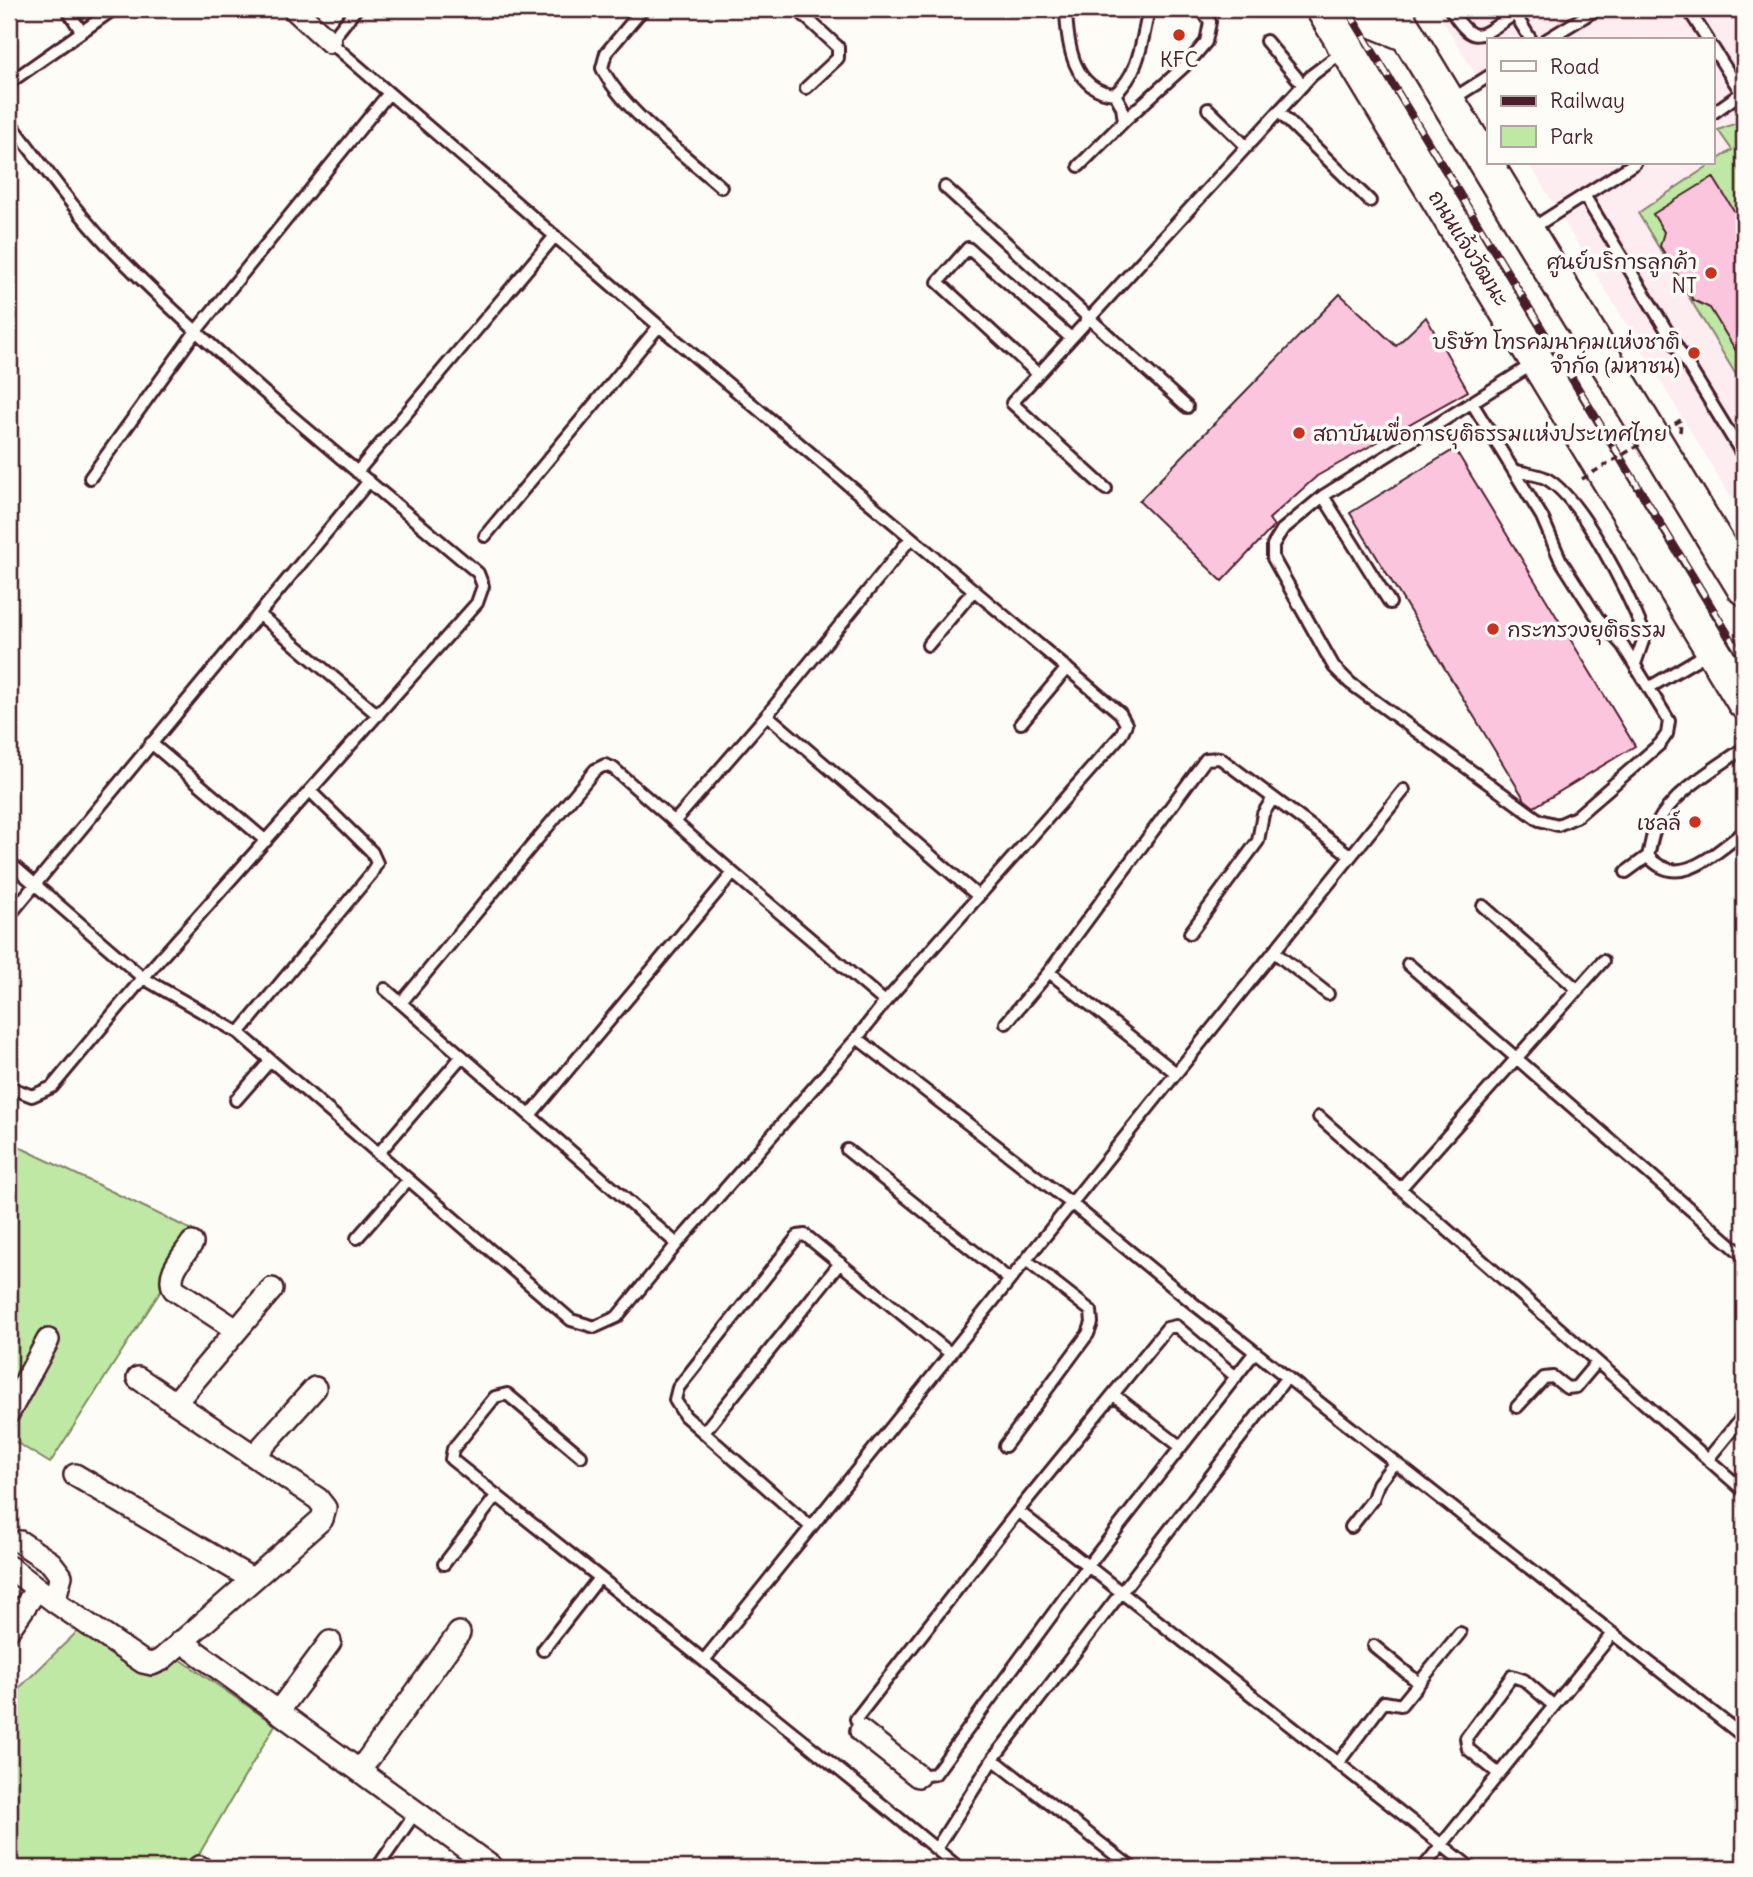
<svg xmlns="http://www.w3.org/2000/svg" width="1753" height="1877" font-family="Delius,'Playpen Sans Thai',sans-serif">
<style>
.built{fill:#fdecf0}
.green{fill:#bee8a4;stroke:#848468;stroke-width:2}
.building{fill:#fcc5de;stroke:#4a1f2b;stroke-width:2}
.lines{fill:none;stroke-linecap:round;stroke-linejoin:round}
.lane-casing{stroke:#4a1f2b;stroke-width:16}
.street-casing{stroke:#4a1f2b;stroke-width:26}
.primary-casing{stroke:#4a1f2b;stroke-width:38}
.path{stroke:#4a1f2b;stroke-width:3.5;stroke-dasharray:7 5;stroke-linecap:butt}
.lane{stroke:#fdfcf7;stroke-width:10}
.street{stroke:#fdfcf7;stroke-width:21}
.primary{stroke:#fdfcf7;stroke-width:33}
.rail-casing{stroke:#4a1f2b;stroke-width:8}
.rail{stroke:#fdfcf7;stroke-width:5;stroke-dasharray:16;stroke-linecap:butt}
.path-bridge{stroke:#4a1f2b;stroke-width:3.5;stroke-dasharray:7 5;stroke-linecap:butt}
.poi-dot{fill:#c8321e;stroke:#fdfcf7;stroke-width:2.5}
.labels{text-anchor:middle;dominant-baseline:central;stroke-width:7;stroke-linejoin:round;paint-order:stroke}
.poi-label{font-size:21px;fill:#4a1f2b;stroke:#fdfcf7;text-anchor:end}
.street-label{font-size:21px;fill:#4a1f2b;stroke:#fdfcf7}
</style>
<rect width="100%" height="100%" fill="#fdfcf7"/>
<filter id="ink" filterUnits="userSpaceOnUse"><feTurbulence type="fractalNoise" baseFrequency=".0143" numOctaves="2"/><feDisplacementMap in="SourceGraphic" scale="14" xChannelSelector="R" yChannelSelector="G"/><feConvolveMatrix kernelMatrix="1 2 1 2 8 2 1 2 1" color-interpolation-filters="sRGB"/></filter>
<g filter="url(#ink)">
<path class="built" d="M1436,9H1744V57L1740,60L1744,67V519L1529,163H1713V40H1489V97Z"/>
<path class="green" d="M1736,123L1744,127V388L1638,213L1732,150L1718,130Z
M9,1142L198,1233L50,1463L9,1438Z
M86,1623L152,1675L174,1655L275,1725L191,1868H9V1848L16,1837L9,1832V1698Z"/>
<path class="building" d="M1713,177L1736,214L1744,216V364L1710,308L1693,300L1660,246L1664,232L1653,214Z
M1340,294L1396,346L1426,317L1468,391L1317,476L1269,519L1274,526L1222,581L1139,501Z
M1455,449L1635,746L1534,807L1525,800L1350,513Z"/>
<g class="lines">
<g class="lane-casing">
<path id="lane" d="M67,9L81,31
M643,9L606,53L602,68C622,110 685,155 721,187
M797,9L838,47V58L806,88
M1066,9C1067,44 1073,91 1115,94C1140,73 1142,39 1149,9
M1450,9C1476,49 1479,36 1515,14L1531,40
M1688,9L1708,40
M1546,40L1597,9
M1266,41L1303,85
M1713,48L1744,97
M9,83L114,9
M1451,100L1489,76
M1208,109L1247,147
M1279,112L1370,201
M1713,113L1744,91
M9,121C44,167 78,216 119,257C230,369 357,471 478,573L483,586L477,603L143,978L52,1087L32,1096L9,1087
M1124,121L1190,61L1206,42L1210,22L1202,9
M1079,166L1124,121L1122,107L1115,94
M945,187L1187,407
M1584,195L1744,457
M1531,229L1635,163
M1038,374L938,282L968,248L1071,338
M1472,403L1542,517L1560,559L1597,617L1623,646L1669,721L1667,734L1660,744L1576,817L1558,825L1539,820L1350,683L1334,667L1273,558V545L1282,530L1323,496L1533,364
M1513,470C1523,473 1536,474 1545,478C1582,497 1629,596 1645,635L1635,664
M357,472L555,236
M90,478L196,331L389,93
M1106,489L1012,403L1312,75L1345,50
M1323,496L1390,603
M485,536L659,326
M260,615L378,715
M928,645L974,590
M1650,687L1711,651
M767,715L978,896
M1021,723L1067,668
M151,743L266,841
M310,791L372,852L377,863L371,874L239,1033L571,1320L595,1327L617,1317L677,1244L857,1038L885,1002L1121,735L1126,724L1120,713L659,326L330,42L356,9
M674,822L767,715L911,538
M1648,856C1651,845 1652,833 1657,824C1674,791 1715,769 1744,748
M9,862L143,978L239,1033
M1626,872L1648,856C1679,892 1715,852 1744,832
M1483,906L1578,990
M9,916L369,481
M1190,933L1258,841L1263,814L1273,798
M1274,952L1328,994
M1408,964L1744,1256
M1049,972L1176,1073
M385,989L677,1244
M401,1003L595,770L605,765L613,768L733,873L885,1002
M1006,1023L1049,972L1206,759L1220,758L1351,856
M857,1038L1072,1204L1194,1304L1744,1737
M236,1100L270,1061
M531,1114L733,873
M1319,1117L1744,1491
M847,1150L1010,1280
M378,1154L462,1056
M1400,1189L1603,961
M357,1238L408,1180
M1114,1395L1181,1447
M1517,1407L1544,1378L1553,1377L1567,1388L1576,1387L1597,1362
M704,1432L840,1263
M1005,1446L1088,1334L1092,1323L1091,1311L1026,1260
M581,1456L507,1394L495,1397L453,1449L451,1459C621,1595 792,1729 959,1868
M1708,1459L1744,1415
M1018,1511L1471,1868
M811,1527L685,1416L675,1400L678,1388L798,1236L805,1235L951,1354
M1351,1527L1373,1499L1378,1484L1395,1462
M444,1564L497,1495
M1374,1646L1419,1683
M543,1650L599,1578
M705,1659L1404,790
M861,1731L856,1719L1018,1511L1167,1328L1176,1326L1236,1377
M993,1759L1132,1868
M1338,1763L1384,1702L1401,1705L1460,1633
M1499,1774L1468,1749L1466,1738L1512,1676L1524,1680L1554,1706
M918,1776L935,1774L1088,1566L1255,1352
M936,1849L993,1759L1287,1377
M377,1868L415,1813
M1423,1868L1612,1634"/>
</g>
<g class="street-casing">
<path id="street" d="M294,9L330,42
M192,1243C183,1257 166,1273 174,1289L235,1329
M175,1403L272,1289
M9,1412L48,1340
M254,1456L315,1388
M75,1475L252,1579
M20,1542L51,1563L61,1576L54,1601
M9,1567L54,1601L143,1662L152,1664L161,1660L322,1519L325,1508L318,1499L138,1378
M9,1629L37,1589
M181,1641L493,1868
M278,1712L330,1642
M861,1731L918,1776
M360,1770L459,1633
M199,1867L201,1868"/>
</g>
<g class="primary-casing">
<path id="primary" d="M1323,9L1744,702
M1392,9L1744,588
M1343,43L1353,28L1367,18L1408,35"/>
</g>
<path class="path" d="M1680,432L1681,420"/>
<use href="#lane" class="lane"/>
<use href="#street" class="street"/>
<use href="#primary" class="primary"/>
<g class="rail-casing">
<path id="rail" d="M1347,9L1744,660"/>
</g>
<use href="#rail" class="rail"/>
<path class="path-bridge" d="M1582,479L1681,420"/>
</g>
</g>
<g class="poi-dot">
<circle cx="1179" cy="35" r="7"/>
<circle cx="1711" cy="273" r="7"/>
<circle cx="1694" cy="353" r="7"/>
<circle cx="1299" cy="433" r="7"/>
<circle cx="1493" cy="629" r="7"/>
<circle cx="1695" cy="822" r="7"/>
</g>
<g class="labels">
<g class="poi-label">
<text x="1179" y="59" text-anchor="middle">KFC</text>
<text x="1697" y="261">ศูนย์บริการลูกค้า<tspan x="1697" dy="24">NT</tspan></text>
<text x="1680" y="341">บริษัท โทรคมนาคมแห่งชาติ<tspan x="1680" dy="24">จำกัด (มหาชน)</tspan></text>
<text x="1313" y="433" text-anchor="start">สถาบันเพื่อการยุติธรรมแห่งประเทศไทย</text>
<text x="1507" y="629" text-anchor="start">กระทรวงยุติธรรม</text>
<text x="1681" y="822">เชลล์</text>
</g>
<g class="street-label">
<text transform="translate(1469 248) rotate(58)">ถนนแจ้งวัฒนะ</text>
</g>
</g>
<rect width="1753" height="1877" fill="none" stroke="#fdfcf7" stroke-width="35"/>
<rect x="18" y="18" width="1718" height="1842" fill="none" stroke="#4a1f2b" stroke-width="2.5" filter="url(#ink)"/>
<rect x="1487" y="38" width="228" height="126" fill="#fdfcf7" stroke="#b5a4a5" stroke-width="2"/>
<rect x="1501" y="61" width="35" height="10" fill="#fdfcf7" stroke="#b5a4a5" stroke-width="2"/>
<text x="1550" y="74" font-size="21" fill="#4a1f2b">Road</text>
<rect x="1501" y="96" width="35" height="10" fill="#4a1f2b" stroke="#b5a4a5" stroke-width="2"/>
<text x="1550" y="108" font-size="21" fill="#4a1f2b">Railway</text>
<rect x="1501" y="126" width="35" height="21" fill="#bee8a4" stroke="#b5a4a5" stroke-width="2"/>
<text x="1550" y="144" font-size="21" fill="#4a1f2b">Park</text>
</svg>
